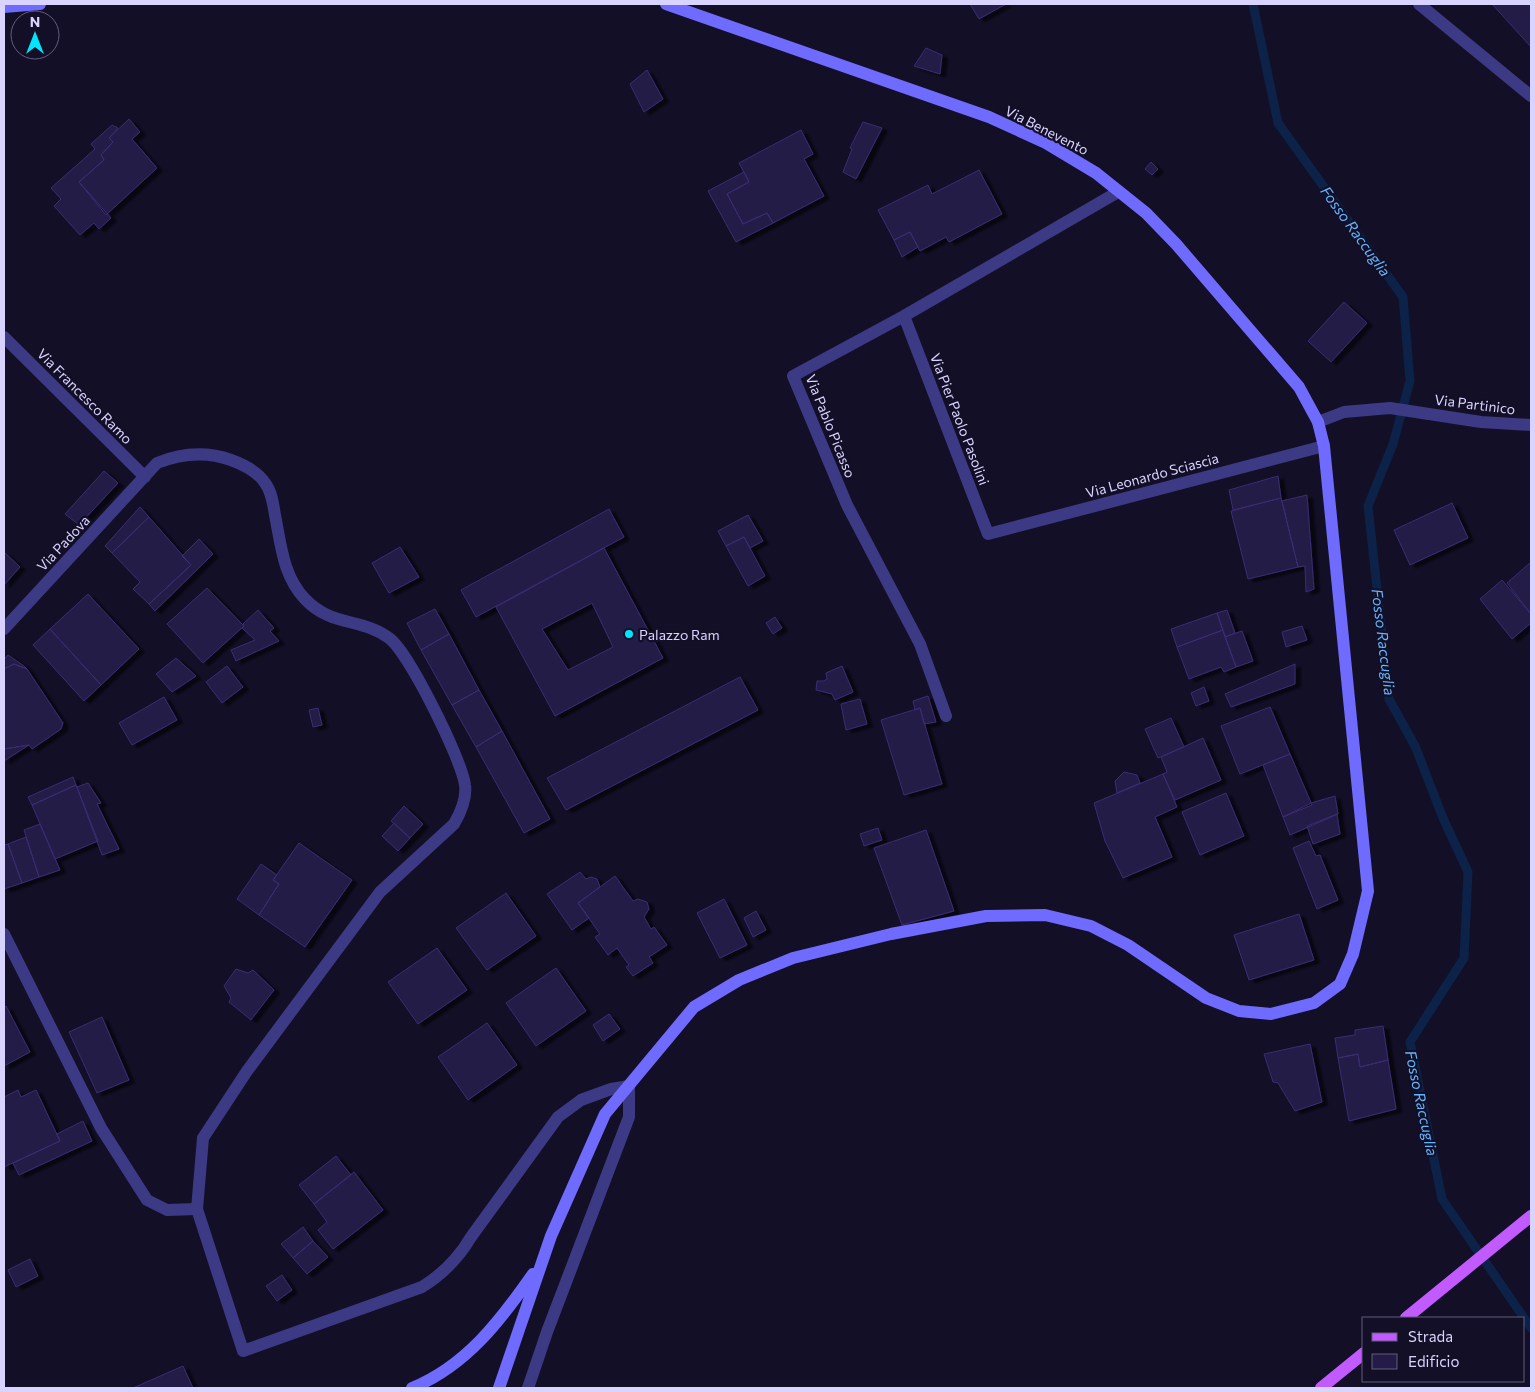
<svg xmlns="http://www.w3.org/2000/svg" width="1535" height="1392" font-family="Commissioner,sans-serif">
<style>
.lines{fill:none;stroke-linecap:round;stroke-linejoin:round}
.stream{stroke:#0c2248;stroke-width:9}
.building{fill:#241b47;stroke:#3b2d73;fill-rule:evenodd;filter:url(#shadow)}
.service{stroke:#3d3a85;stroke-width:12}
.minor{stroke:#3d3a85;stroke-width:12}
.tertiary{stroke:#3d3a85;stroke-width:12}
.secondary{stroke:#6f6bff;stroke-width:12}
.primary{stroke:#c25bff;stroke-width:12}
.poi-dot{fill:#00e5ff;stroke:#130f26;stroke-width:2}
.labels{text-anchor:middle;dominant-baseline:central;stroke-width:4.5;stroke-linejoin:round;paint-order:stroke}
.street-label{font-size:14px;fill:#d9d4ff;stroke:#130f26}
.poi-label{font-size:14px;fill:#d9d4ff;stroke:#130f26;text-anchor:start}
.water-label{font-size:15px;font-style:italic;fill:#62b6ff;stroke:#130f26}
</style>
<defs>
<filter id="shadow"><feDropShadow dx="5.5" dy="3" stdDeviation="1" flood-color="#0009"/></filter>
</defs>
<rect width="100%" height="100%" fill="#130f26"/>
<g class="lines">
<path class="stream" d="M1253,4L1278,123L1403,297L1410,381L1393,444L1368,506L1389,699L1415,746L1443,818L1468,872L1464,958L1410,1042L1442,1199L1531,1328"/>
</g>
<path class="building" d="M970,4H1006L979,19Z
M1492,4H1531V47Z
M926,48L942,55L940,74L914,66Z
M647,70L663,99L644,112L630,84Z
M129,119L140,132L132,139L157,168L106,215L79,182L104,160L101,155L113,142L109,138Z
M863,122L882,128L856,179L843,172L852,149L850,148Z
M112,125L118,128L109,138L113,142L101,155L104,160L79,182L111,218L99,229L94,223L80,235L54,206L61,199L51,188L95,149L91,144Z
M801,130L813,154L804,159L824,196L773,223L767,213L743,224L727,194L749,182L739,163Z
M1151,162L1158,169L1152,175L1145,169Z
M979,170L1002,214L949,242L946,237L920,251L910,232L894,240L878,210L928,185L932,194Z
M744,172L749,182L727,194L743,224L767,213L773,223L736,242L708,191Z
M910,232L918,247L902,257L894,240Z
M1344,302L1367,323L1331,362L1308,341Z
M104,471L118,483L79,525L65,514Z
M1278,476L1281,498L1233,510L1229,490Z
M1307,495L1314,589L1306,592L1305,566L1298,567L1282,501Z
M1281,498L1298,567L1248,579L1231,511Z
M1452,503L1468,538L1410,565L1394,530Z
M140,507L149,517L112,553L105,546Z
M609,509L624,537L476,617L461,590Z
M748,515L763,541L750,548L744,537L726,546L718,531Z
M149,517L191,565L149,604L133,589L140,582L112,553Z
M744,537L765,576L748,586L726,546Z
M199,539L213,554L155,611L149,604L191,565L182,556Z
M400,547L419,577L389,593L372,563Z
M604,548L663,658L555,716L496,607ZM592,603L613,647L568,670L542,629Z
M4,552L20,567L4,585Z
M1531,562V614L1507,583Z
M1502,580L1531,614V623L1512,639L1480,599Z
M207,588L244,626L203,663L167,624Z
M88,594L139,649L101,685L50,629Z
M435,609L449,634L421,650L407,623Z
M258,610L274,628L270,631L279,641L236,661L231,650L255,640L242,628L244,626L243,624Z
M1227,610L1235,633L1225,637L1217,613Z
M1217,613L1223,630L1177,647L1171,629Z
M775,617L782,628L773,634L766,623Z
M1302,626L1307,640L1286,647L1282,632Z
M50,629L101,685L84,701L33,645Z
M1223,630L1236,667L1224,672L1221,667L1189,679L1177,647Z
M1242,631L1253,661L1236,667L1225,637Z
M449,634L479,690L452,705L421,650Z
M8,655L24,666L27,669L14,664L4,669V659Z
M176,658L196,676L172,692L156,674Z
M14,664L27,669L63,723L61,729L32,749L29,745L4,749V669Z
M1295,664V684L1231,707L1225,694Z
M227,666L243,687L222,703L206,682Z
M842,666L853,692L835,700L832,694L816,690L817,681H824L827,679L826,673Z
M740,677L758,710L566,810L547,778Z
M1204,687L1209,701L1196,706L1191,693Z
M479,690L502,731L476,747L452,705Z
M928,696L936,722L924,724L920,708L915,710L913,701Z
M164,697L177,720L132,745L119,723Z
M860,699L867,724L846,730L841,704Z
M1270,707L1290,754L1240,774L1221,726Z
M318,708L322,725L313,727L309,710Z
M920,708L942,784L904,795L881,720Z
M1171,718L1184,747L1158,758L1145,729Z
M502,731L550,819L524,833L476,747Z
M1203,738L1221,780L1175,800L1163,774L1167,772L1161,757Z
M29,745L4,761V749Z
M1290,754L1312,805L1283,817L1263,765Z
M1124,772L1137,775L1140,783L1117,793L1115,781Z
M1163,774L1177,807L1155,817L1172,857L1123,878L1105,841L1094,803Z
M73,777L76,785L32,805L28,797Z
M88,783L101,803L97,804L119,849L102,855L77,787Z
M76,785L98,841L55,859L32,805Z
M1226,793L1244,836L1200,855L1182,812Z
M1335,796L1338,814L1290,835L1283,817L1311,803Z
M404,806L423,824L410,838L391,821Z
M1337,814L1340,834L1313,844L1307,826Z
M394,823L410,838L398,851L382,836Z
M40,824L60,870L39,877L24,830Z
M878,828L882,840L864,846L860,834Z
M926,830L954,911L902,925L874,848Z
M26,837L39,877L22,883L8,844Z
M1309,841L1316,856L1320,855L1338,900L1317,909L1293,848Z
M299,843L352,880L305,947L259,915L279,884L273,880Z
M8,844L22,883L4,889V845Z
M261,864L277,875L273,880L279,884L259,915L237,899Z
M580,872L586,879L591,877L597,879L600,887L578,903L589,918L572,930L547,894Z
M615,876L633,901L638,899L647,902L649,909L644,917L651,929L654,927L667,945L649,957L653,963L633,976L626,967L629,965L617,948L608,955L595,937L600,934L578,903Z
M506,893L536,936L487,970L456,928Z
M724,899L747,945L720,958L697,913Z
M756,911L766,930L753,937L744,918Z
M1299,914L1314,960L1249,980L1234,935Z
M437,948L467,990L418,1024L388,982Z
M556,968L586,1011L536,1046L506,1003Z
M236,969L248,973L253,970L274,990L251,1020L229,1002L231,998L224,986Z
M6,1006L30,1052L4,1066V1008Z
M609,1014L620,1029L603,1041L593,1025Z
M102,1017L129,1080L97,1093L69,1032Z
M487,1023L517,1065L468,1100L438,1057Z
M1383,1026L1388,1060L1360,1067L1358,1054L1338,1058L1335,1038L1355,1035V1030Z
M1310,1044L1322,1102L1295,1111L1278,1083L1273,1082L1264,1054Z
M1358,1054L1360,1067L1388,1060L1396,1109L1349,1121L1338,1058Z
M18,1090L21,1097L36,1090L60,1141L4,1167V1097Z
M83,1121L92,1141L19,1175L13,1163L60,1141L57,1134Z
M336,1156L351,1175L314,1204L299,1185Z
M354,1172L383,1210L333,1249L318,1230L327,1222L314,1204Z
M303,1227L313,1241L293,1258L281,1244Z
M313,1241L328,1257L307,1274L293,1258Z
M30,1259L38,1276L16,1287L8,1270Z
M282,1275L292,1290L277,1301L266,1286Z
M183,1366L193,1388H133Z"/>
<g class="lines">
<path class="service" d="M4,934L101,1128L147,1200L167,1210L197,1209"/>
<path class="minor" d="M1419,4L1531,96
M904,316L988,534L1324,446
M4,337L145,477
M4,629L157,463C182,453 206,451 231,460C242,464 258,472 265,483C272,492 273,504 275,515C281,545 283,576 305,599C331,627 363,618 389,638C408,651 462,760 465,785C467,799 461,812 454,824L380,892L247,1071L203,1138L197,1209L243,1351L422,1287C443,1274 458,1259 471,1237L558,1117L581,1100L611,1089L629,1086V1117L547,1332L528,1388
M946,716L920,644L847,505L793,376L904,316L1118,192"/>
<path class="tertiary" d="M1318,422L1344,412L1390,408L1481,422L1531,425"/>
<path class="secondary" d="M4,7L40,4
M412,1388C466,1366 500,1321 533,1274
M499,1388L551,1236L605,1114L694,1007L739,980L793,958L891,934L986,916L1045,915L1091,926L1128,945L1206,998L1239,1011L1271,1014L1314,1003L1340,984L1353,954L1368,891L1324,446L1318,422L1299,387L1176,244L1146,213L1096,173L1046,143L989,117L666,4"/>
<path class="primary" d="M1406,1318L1531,1216
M1321,1388L1364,1353"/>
</g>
<circle class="poi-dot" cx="629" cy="634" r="5"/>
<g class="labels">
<g class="street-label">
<text transform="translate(1047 130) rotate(27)">Via Benevento</text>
<text transform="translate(85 396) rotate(45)">Via Francesco Ramo</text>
<text transform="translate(1475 404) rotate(7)">Via Partinico</text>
<text transform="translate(960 419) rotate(69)">Via Pier Paolo Pasolini</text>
<text transform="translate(831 426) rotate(68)">Via Pablo Picasso</text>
<text transform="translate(1152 475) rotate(-15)">Via Leonardo Sciascia</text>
<text transform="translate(63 543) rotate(-47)">Via Padova</text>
</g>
<g class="poi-label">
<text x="639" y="634">Palazzo Ram</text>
</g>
<g class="water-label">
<text transform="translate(1356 231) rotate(54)">Fosso Raccuglia</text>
<text transform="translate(1384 642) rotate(83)">Fosso Raccuglia</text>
<text transform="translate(1422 1103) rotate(78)">Fosso Raccuglia</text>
</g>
</g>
<rect width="1535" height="1392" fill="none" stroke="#d9d4ff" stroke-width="10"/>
<rect x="1362" y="1317" width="162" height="65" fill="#130f26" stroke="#625e7d"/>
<rect x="1372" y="1333" width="25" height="8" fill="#c25bff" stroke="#625e7d"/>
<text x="1408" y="1342" font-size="15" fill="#d9d4ff">Strada</text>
<rect x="1372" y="1354" width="25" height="15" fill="#241b47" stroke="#625e7d"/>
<text x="1408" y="1367" font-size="15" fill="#d9d4ff">Edificio</text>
<g transform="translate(35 35)"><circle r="24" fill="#130f26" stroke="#625e7d"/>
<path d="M0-4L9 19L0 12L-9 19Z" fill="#00e5ff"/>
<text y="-8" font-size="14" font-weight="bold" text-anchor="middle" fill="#d9d4ff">N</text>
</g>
</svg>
